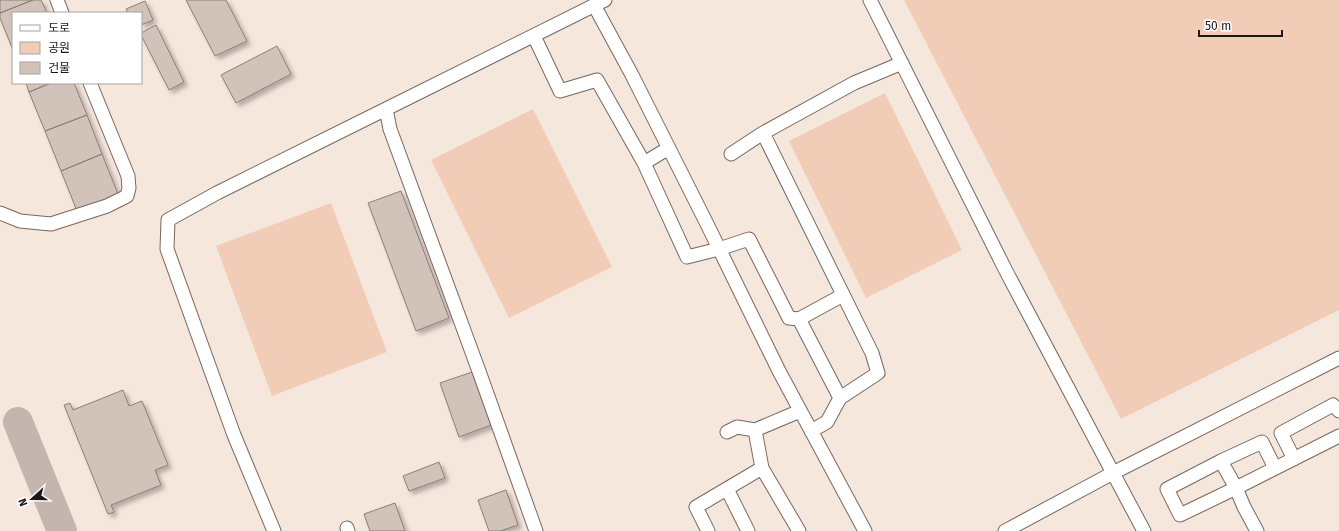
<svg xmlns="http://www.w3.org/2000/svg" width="1339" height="531" font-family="'Fira Sans','Noto Sans KR',sans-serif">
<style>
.green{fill:#f1ccb6}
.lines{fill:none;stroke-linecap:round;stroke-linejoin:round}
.taxiway{stroke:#c4b6ae;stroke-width:30}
.building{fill:#d2c3ba;stroke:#8c7e76;filter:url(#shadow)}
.minor-casing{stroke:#75675f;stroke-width:15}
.minor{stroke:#fff;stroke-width:13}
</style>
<defs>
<filter id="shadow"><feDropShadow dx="3.5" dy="3.5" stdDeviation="2" flood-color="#0004"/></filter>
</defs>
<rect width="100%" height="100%" fill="#f6e7dd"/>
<path class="green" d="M904,0H1339V310L1121,419Z
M885,93L962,250L866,298L789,141Z
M533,109L612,267L509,318L431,160Z
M331,203L387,352L272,396L216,246Z"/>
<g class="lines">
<path class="taxiway" d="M18,422L62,531"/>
</g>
<path class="building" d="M0,0H33L0,13Z
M33,0H41L47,13H13V50L0,18V13Z
M186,0H226L247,41L215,56Z
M145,1L153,20L141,25V13H128L126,9Z
M156,25L184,82L169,90L141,35V33Z
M277,46L291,74L236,103L221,75Z
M26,83H51L29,92Z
M51,83H74L87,115L45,131L29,92Z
M87,115L102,154L61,171L45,131Z
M102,154L118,194L77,211L61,171Z
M401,191L449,318L416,331L368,203Z
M472,372L491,425L459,437L440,383Z
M123,390L129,406L142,401L168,465L155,470L161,485L111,505L114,512L108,514L64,405L70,403L73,410Z
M439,462L445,478L409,491L403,476Z
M506,490L518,525L500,531H489L478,500Z
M395,503L405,531H370L364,514Z"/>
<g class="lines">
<g class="minor-casing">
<path id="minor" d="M57,0L62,13
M870,0L1006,271L1113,473L1339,358
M594,5L632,75L707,224L779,371L865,531
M534,36L560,91L597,80L644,163
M763,133L872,353L878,373L840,398L827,422L811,431
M669,148L644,163L687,257L719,249L749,239L789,318L799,319
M731,154L763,133L854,83L902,63
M0,213L20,221L51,224L107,206L127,196L129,188L128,176L90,83
M840,398L799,319L843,295
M727,432L737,427L755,430L800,411
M1294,459L1281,433L1333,405L1339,411
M1221,461L1167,489L1180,515L1236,488L1221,461L1262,442L1275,468
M762,468L799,531
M727,489L748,531
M347,528L348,531
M274,531L234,435L167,249L168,220L217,193L386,109
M536,531L480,374L390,129L386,109L605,0
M708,531L696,507L762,468L755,430
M1005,531L1113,473L1144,531
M1257,531L1244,507L1236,488L1339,436"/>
</g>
<use href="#minor" class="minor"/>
</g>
<rect x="12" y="12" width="130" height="72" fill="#ffffff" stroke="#a5a3a1"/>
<rect x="20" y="25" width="20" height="6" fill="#ffffff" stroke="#a5a3a1"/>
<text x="48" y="32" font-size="12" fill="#1e1815">도로</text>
<rect x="20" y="42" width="20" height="12" fill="#f1ccb6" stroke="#a5a3a1"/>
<text x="48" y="52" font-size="12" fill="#1e1815">공원</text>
<rect x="20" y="62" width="20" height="12" fill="#d2c3ba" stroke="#a5a3a1"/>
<text x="48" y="72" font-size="12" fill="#1e1815">건물</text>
<g transform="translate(32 499) rotate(249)" stroke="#ffffff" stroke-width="3" paint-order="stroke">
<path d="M0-3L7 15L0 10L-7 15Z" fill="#1e1815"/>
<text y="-6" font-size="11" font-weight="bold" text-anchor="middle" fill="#1e1815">N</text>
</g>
<path d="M1199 30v6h83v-6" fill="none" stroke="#1e1815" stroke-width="2"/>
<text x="1205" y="30" font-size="12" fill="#1e1815" stroke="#ffffff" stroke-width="3" paint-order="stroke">50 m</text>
</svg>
